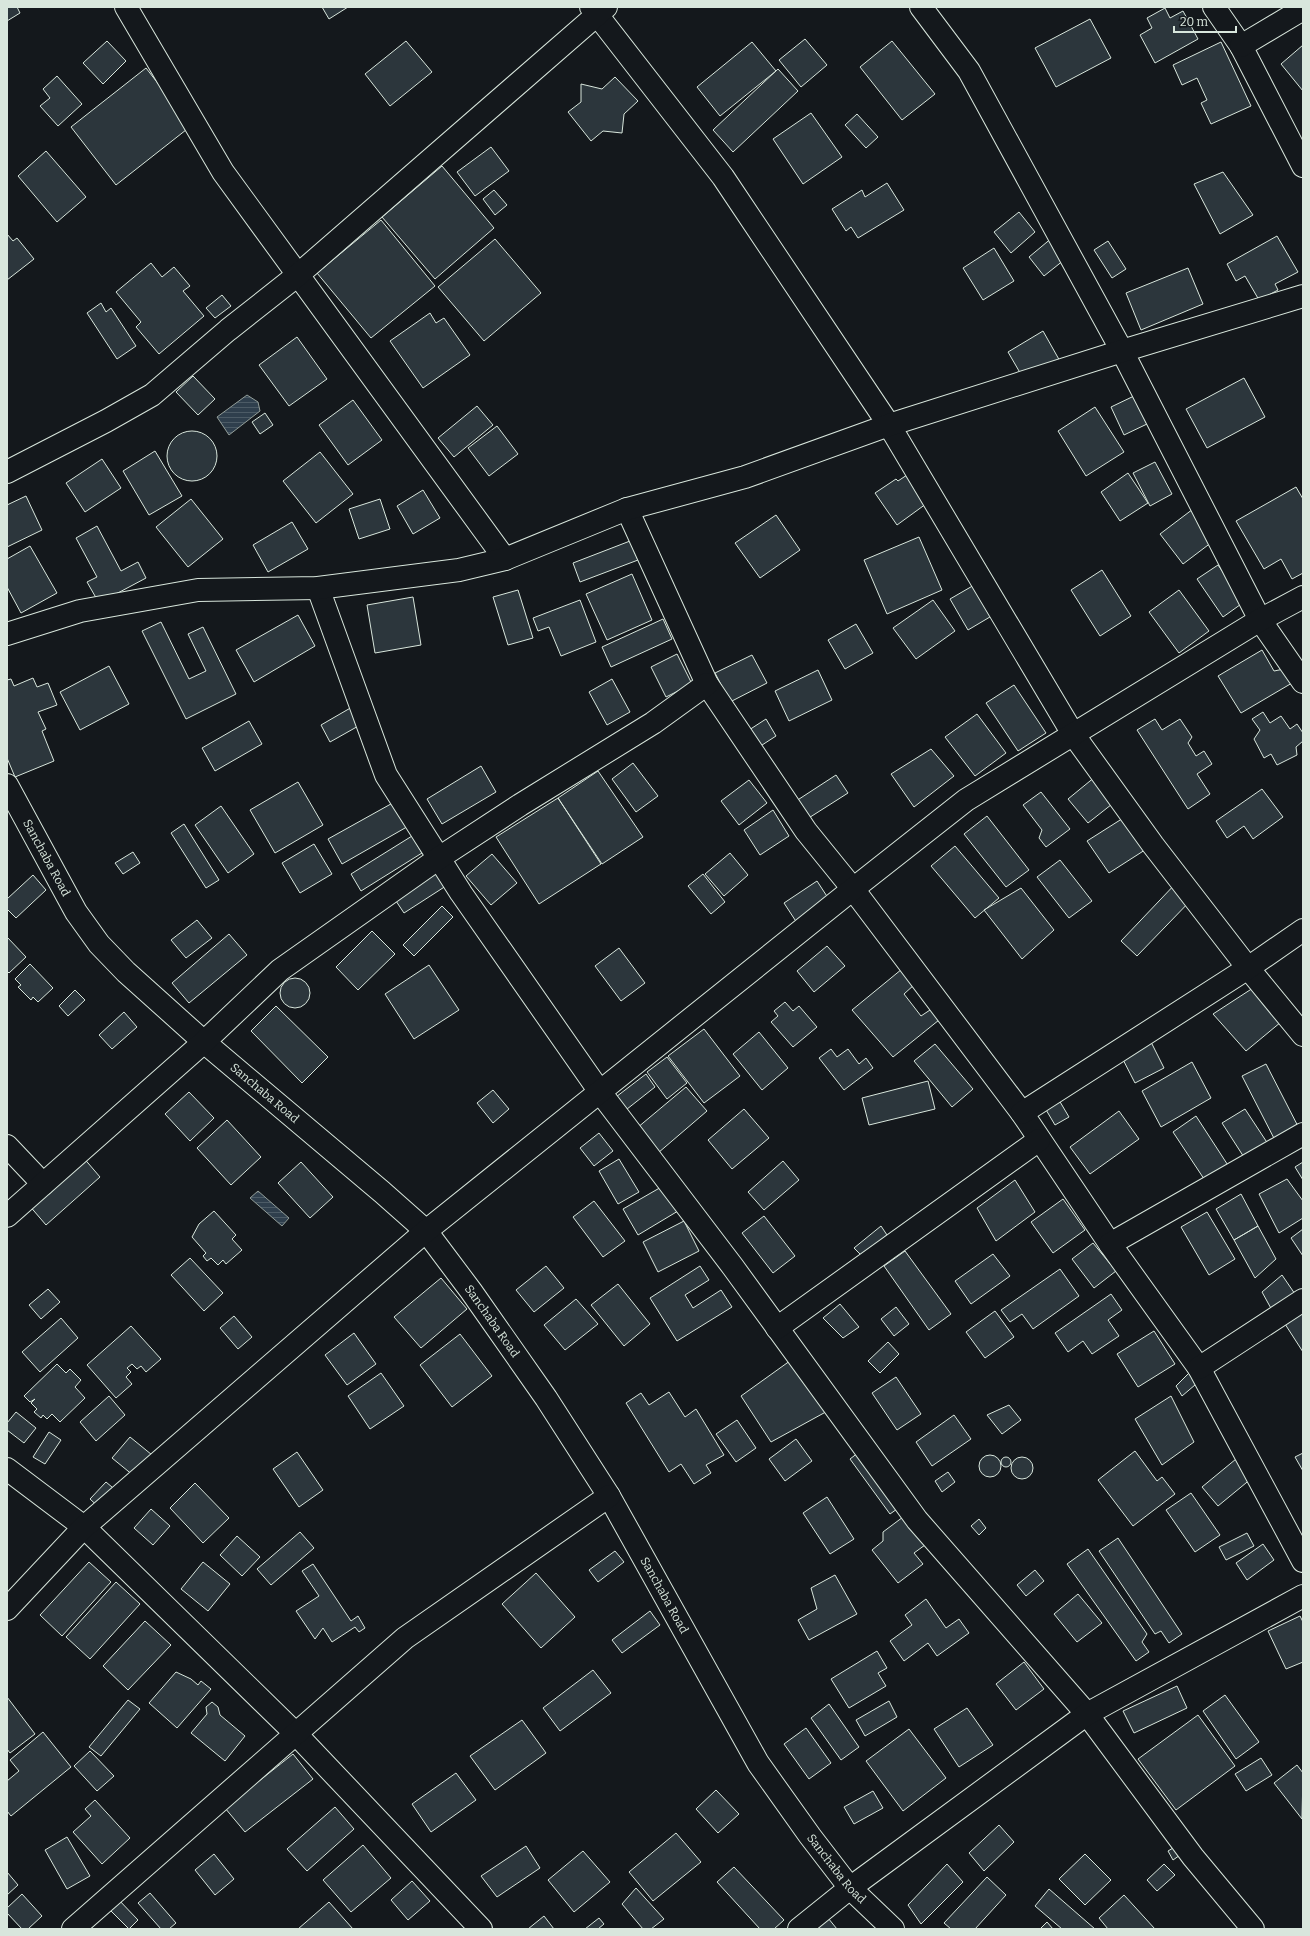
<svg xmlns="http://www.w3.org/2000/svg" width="1310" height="1936" font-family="Bitter,serif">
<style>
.water{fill:url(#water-rules);stroke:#939e99}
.building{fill:#2c363c;stroke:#d8e6dc}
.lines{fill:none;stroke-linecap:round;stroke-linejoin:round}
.minor-casing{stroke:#d8e6dc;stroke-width:24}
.minor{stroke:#14181c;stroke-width:22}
.labels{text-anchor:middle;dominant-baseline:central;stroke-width:3;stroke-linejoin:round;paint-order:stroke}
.street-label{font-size:12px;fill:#d8e6dc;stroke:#14181c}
</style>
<defs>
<pattern id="water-rules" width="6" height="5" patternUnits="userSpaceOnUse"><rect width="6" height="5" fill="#2f3f4d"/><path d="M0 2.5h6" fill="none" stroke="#4c5b66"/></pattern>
</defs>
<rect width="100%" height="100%" fill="#14181c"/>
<path class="water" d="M247,395L258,402L260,411L229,435L217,417Z
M258,1191L289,1218L282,1226L250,1198Z"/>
<path class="building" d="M7,7H17L20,13L7,21Z
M322,7H348L329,19Z
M1165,8L1170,18L1183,11L1198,39L1155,63L1140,35L1152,28L1147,18Z
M1090,19L1111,58L1056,87L1035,48Z
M805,39L827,65L801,87L779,60Z
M107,41L126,61L103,84L83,63Z
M406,41L432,72L390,106L365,74Z
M892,41L935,94L902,120L860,67Z
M752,42L776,71L720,116L697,87Z
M1221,42L1251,106L1211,124L1201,103L1207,100L1197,78L1182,85L1173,65Z
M1303,45V91L1281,64Z
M146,68L191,126L116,185L71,127Z
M778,69L798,91L733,152L713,130Z
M57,76L82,104L58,126L40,106L50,98L43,89Z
M615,77L638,101L624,114L622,133L603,131L591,141L568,112L581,102V84L602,89Z
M811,113L842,157L803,184L773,139Z
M857,114L878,137L866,148L845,125Z
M491,147L509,171L475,196L457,172Z
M46,151L86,197L57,222L18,176Z
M442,166L494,228L435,279L382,217Z
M1223,172L1253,215L1220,234L1194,184Z
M887,183L904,210L858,238L851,227L846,231L832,209L862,190L865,197Z
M494,190L507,205L495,215L483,199Z
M1019,212L1035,232L1011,253L994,232Z
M381,220L435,286L371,338L317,273Z
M7,234L13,241L17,238L34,259L7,280Z
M1277,236L1298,272L1275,284L1278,290L1259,300L1245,276L1236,281L1227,264Z
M1053,237L1069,256L1044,276L1029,257Z
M495,239L541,293L484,341L438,287Z
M1108,241L1126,269L1112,278L1094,250Z
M994,248L1014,281L983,300L963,268Z
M151,263L162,277L174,267L190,286L183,291L204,316L159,354L136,327L141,322L116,292Z
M1188,268L1203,304L1141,330L1126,293Z
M222,295L231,306L215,318L206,308Z
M101,303L106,312L111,308L136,346L117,359L87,313Z
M430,313L436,323L444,318L470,355L423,388L390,341Z
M1043,331L1061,363L1026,383L1008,352Z
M297,337L327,379L289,406L259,365Z
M193,376L215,399L198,415L176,392Z
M1244,378L1265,417L1207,448L1186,409Z
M1134,396L1147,424L1124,435L1111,407Z
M353,400L382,440L348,465L319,425Z
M477,406L493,425L454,457L438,438Z
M1095,407L1124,452L1086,476L1058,431Z
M265,413L273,425L260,434L252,422Z
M497,426L518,454L489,476L468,448Z
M167 456a25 25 0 1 1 50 0a25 25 0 1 1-50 0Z
M155,451L182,496L149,515L123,471Z
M320,452L353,494L316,523L283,481Z
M102,459L121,488L85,512L66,483Z
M1155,462L1172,494L1150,506L1133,473Z
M910,473L930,501L897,525L875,493L896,479L898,481Z
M1128,473L1148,503L1120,521L1101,492Z
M1296,487L1303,499V573L1292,579L1281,559L1264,569L1236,521Z
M423,490L440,518L413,534L397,506Z
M26,496L42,530L7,547V505Z
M191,499L223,539L188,567L156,527Z
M380,499L390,529L359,539L349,509Z
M1197,506L1220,536L1183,564L1160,534Z
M776,515L800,550L760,578L735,543Z
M292,522L308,549L268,572L253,545Z
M97,526L121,571L138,562L146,578L99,603L87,582L97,577L76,538Z
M919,537L942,590L887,614L864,560Z
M630,541L638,560L580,582L573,563Z
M30,546L57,593L21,613L7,587V559Z
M1218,565L1244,602L1223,617L1197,579Z
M1102,570L1131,616L1100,636L1071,590Z
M632,574L652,620L607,640L586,594Z
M988,577L1000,611L968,630L950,599Z
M518,590L533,638L508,645L493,597Z
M1179,590L1209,631L1179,653L1149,612Z
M413,597L421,645L375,653L367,605Z
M580,600L596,642L561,656L549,627L538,631L533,618Z
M933,600L955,631L916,659L893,628Z
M298,615L315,646L254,682L236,650Z
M663,619L672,639L611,667L602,647Z
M161,622L189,679L206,671L188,634L203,627L236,694L186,719L142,631Z
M856,624L873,653L845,669L828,640Z
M1262,650L1274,671L1284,669L1292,683L1241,713L1218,676Z
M677,654L692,684L666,697L651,667Z
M752,655L767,683L730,702L715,673Z
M109,666L129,704L80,730L60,692Z
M818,670L832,700L789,721L775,691Z
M33,678L37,687L48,683L57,705L38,712L46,729L42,731L54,761L15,777L7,758V680L11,679L14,686Z
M612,679L630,712L607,725L589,692Z
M1014,685L1046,733L1018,751L986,703Z
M359,703L369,720L330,742L321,725Z
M1263,712L1270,723L1281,716L1290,729L1297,724L1303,733V741L1296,747L1297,755L1277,765L1271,754L1264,758L1254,739L1260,730L1252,719Z
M977,714L1006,753L975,776L945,737Z
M766,719L776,736L759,747L749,730Z
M1155,719L1162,730L1180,719L1192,737L1188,743L1196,756L1204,751L1212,764L1197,774L1210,794L1188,809L1137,730Z
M249,721L262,744L215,771L202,748Z
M931,749L954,776L914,807L891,774Z
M633,763L658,796L636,812L612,779Z
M481,766L496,792L442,824L427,799Z
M598,771L643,837L602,864L558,798Z
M1101,772L1121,797L1088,823L1068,799Z
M836,775L848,793L804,821L793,803Z
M749,780L767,803L739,825L721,801Z
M298,782L323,825L275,853L250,810Z
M1262,789L1283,817L1253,839L1244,826L1227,838L1216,821Z
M1041,792L1070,829L1046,847L1039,838L1042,830L1023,805Z
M558,798L601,864L539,904L496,837Z
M398,800L412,824L342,864L328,839Z
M221,806L254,854L228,873L195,825Z
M773,810L789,836L760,855L744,830Z
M1128,815L1148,848L1109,873L1087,841Z
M987,816L1029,870L1006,887L964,834Z
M184,824L219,880L206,888L171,833Z
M412,836L422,853L361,891L351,874Z
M314,844L332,874L300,893L282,863Z
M955,846L999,898L975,918L931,866Z
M133,852L140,863L123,874L115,863Z
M730,853L748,875L724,896L705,874Z
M492,854L517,883L491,905L466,876Z
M1060,860L1092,901L1069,918L1037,877Z
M437,866L449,884L404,913L392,895Z
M703,874L725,902L711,914L688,886Z
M33,875L46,890L16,918L7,909V899Z
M1179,880L1195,896L1137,956L1121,941Z
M817,881L832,904L799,926L784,903Z
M1021,888L1054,930L1022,959L984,910Z
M442,906L453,917L414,956L403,945Z
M197,920L212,938L186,958L171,940Z
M372,931L395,954L358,990L336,967Z
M229,934L247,955L189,1003L172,983Z
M7,937L26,957L9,973L7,971Z
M827,946L845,966L814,992L797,971Z
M619,948L645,983L621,1001L595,966Z
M30,964L53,988L38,1002L33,997L31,1000L18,987L21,985L15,979Z
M429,965L459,1010L414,1039L385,994Z
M902,969L915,984L904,994L921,1016L936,1006L944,1016L893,1057L852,1010Z
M280 993a15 15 0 1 1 30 0a15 15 0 1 1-30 0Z
M1253,988L1281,1022L1246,1051L1213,1014Z
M75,990L85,1000L68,1016L59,1006Z
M785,1002L793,1011L799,1006L817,1027L793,1047L771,1022L778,1016L774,1011Z
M276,1006L328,1057L302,1083L251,1031Z
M124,1012L137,1027L112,1049L99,1035Z
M1144,1028L1164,1068L1135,1083L1115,1044Z
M704,1029L740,1076L704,1103L668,1056Z
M759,1032L788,1068L762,1090L733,1054Z
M935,1044L973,1089L952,1107L914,1061Z
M831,1049L837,1057L848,1049L859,1064L866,1058L873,1068L844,1090L819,1058Z
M667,1057L687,1083L667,1099L647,1072Z
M1192,1062L1211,1098L1161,1127L1142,1091Z
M1266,1064L1303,1136L1279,1148L1242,1076Z
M646,1074L655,1087L622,1113L612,1100Z
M928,1081L935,1109L869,1125L862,1098Z
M686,1087L707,1111L658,1153L637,1128Z
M493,1090L509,1109L493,1123L477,1103Z
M189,1092L214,1118L190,1141L165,1114Z
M1056,1095L1069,1117L1055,1125L1042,1103Z
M744,1109L769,1138L732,1169L708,1140Z
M1245,1109L1272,1150L1249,1165L1222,1123Z
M1119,1111L1139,1139L1090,1174L1070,1147Z
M1196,1116L1233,1173L1210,1188L1173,1132Z
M227,1120L261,1157L231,1185L197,1148Z
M599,1133L613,1151L594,1166L580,1148Z
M82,1156L100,1177L46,1225L28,1204Z
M619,1159L639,1192L618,1204L599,1171Z
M783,1161L799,1180L764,1210L748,1192Z
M301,1162L333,1197L310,1218L278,1183Z
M1303,1162V1180L1295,1167Z
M1287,1179L1303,1201V1218L1279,1233L1259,1194Z
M1015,1180L1035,1212L996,1241L977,1208Z
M663,1186L678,1211L638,1235L623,1209Z
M1241,1194L1258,1226L1234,1240L1216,1209Z
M1063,1199L1085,1230L1053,1253L1031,1222Z
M594,1201L625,1241L603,1257L573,1217Z
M214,1211L236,1235L232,1239L242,1250L226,1264L223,1260L218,1265L211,1258L207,1261L203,1256L206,1253L192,1237L199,1224Z
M1207,1212L1235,1259L1209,1275L1181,1227Z
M764,1216L795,1256L773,1273L742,1233Z
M684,1221L699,1251L658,1272L643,1242Z
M881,1226L887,1235L862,1256L854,1248Z
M1258,1226L1276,1259L1255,1278L1234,1240Z
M1303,1229V1256L1291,1238Z
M1093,1243L1116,1271L1094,1288L1072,1259Z
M905,1251L951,1314L929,1330L884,1266Z
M993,1254L1010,1276L971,1304L955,1281Z
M190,1258L223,1293L204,1311L171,1275Z
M546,1266L564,1288L534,1312L516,1290Z
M700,1266L709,1280L685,1295L693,1308L721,1290L732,1307L677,1341L650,1298Z
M1060,1269L1079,1296L1033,1329L1022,1314L1010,1322L1001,1310Z
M1282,1275L1295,1294L1273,1312L1262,1292Z
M441,1278L467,1309L421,1348L394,1317Z
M618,1284L650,1324L624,1346L591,1305Z
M48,1289L60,1302L41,1319L29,1305Z
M1111,1294L1122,1310L1108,1320L1119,1336L1092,1354L1083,1341L1068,1352L1055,1333Z
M576,1299L598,1324L565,1350L544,1325Z
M840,1304L859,1327L843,1338L823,1318Z
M896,1307L909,1324L894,1336L881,1319Z
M995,1311L1014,1337L985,1358L966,1332Z
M1303,1313V1352L1285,1324Z
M234,1316L252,1337L238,1349L220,1328Z
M61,1318L78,1338L40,1372L22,1352Z
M131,1326L161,1359L146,1372L141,1366L137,1369L132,1364L127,1368L131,1372L126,1377L132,1384L116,1398L87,1365Z
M1154,1331L1175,1364L1138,1387L1117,1354Z
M354,1333L376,1364L347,1385L325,1355Z
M460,1334L492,1376L452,1407L420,1365Z
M888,1342L899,1354L880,1373L868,1361Z
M794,1358L833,1408L771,1442L741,1396Z
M57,1364L66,1373L70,1369L81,1380L75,1387L85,1398L60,1422L52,1414L47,1419L43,1415L41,1418L34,1412L37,1409L31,1403L35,1399L30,1402L24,1396Z
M1193,1369L1202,1379L1182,1396L1176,1386Z
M381,1373L404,1406L370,1429L348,1396Z
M896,1377L921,1414L897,1430L872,1393Z
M669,1392L685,1417L696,1409L724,1455L706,1465L711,1473L694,1484L681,1464L669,1472L626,1403L641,1393L649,1405Z
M109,1396L125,1415L96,1441L80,1422Z
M1171,1396L1194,1442L1162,1465L1135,1419Z
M1009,1405L1021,1420L1002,1434L987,1415Z
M16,1412L36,1428L24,1443L7,1430V1423Z
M954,1415L971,1439L932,1466L916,1442Z
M737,1420L756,1448L736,1462L716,1434Z
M49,1432L61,1440L45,1464L33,1457Z
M130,1437L157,1459L139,1480L112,1458Z
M796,1439L812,1461L785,1481L769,1459Z
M867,1446L907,1502L890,1514L850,1459Z
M1135,1451L1157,1481L1162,1477L1175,1494L1133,1526L1098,1480Z
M297,1452L323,1490L299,1507L273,1469Z
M1303,1453V1471L1295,1457Z
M979 1466a11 11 0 1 1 22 0a11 11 0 1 1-22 0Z
M1001 1462a5 5 0 1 1 10 0a5 5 0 1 1-10 0Z
M1011 1468a11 11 0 1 1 22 0a11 11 0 1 1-22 0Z
M1236,1459L1252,1478L1218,1506L1202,1487Z
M948,1472L955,1482L942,1492L935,1481Z
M106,1482L119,1493L103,1511L90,1499Z
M195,1483L229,1518L203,1543L170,1508Z
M1191,1493L1220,1535L1195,1552L1166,1510Z
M827,1497L854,1539L830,1554L803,1513Z
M151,1509L170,1526L153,1545L134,1528Z
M903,1517L925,1545L914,1553L923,1564L898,1583L872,1550L883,1541V1532Z
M979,1519L986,1528L979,1535L971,1526Z
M300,1532L314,1548L271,1585L257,1569Z
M1247,1533L1254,1546L1226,1560L1219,1547Z
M237,1536L260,1557L242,1576L220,1555Z
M1118,1538L1182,1634L1169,1643L1161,1631L1155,1634L1099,1551Z
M1263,1544L1274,1560L1247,1580L1236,1563Z
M1088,1549L1147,1634L1142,1642L1149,1652L1136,1661L1067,1564Z
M615,1551L624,1562L598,1582L589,1570Z
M89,1562L111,1582L62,1636L40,1615Z
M203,1562L230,1584L208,1611L181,1589Z
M313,1564L351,1621L358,1616L365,1628L359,1632L355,1627L332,1642L323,1628L315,1639L296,1611L319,1596L302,1571Z
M1035,1570L1044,1581L1026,1596L1017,1585Z
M536,1573L575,1617L541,1648L502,1604Z
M835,1575L857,1614L809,1640L798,1620L817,1609L811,1588Z
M116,1582L140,1604L90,1659L66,1637Z
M1078,1594L1102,1623L1077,1642L1054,1614Z
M926,1599L946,1628L959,1619L969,1633L937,1656L928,1643L904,1661L890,1641L912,1625L905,1615Z
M650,1611L660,1625L622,1653L612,1640Z
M1300,1616L1303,1622V1662L1286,1669L1268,1631Z
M145,1621L171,1645L128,1690L103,1666Z
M877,1651L887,1668L878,1673L886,1686L849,1708L831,1679Z
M1024,1662L1044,1689L1016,1710L996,1684Z
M593,1670L611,1693L560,1731L543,1708Z
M176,1672L191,1679L198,1685L201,1681L211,1689L177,1728L149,1703Z
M1177,1686L1187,1708L1134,1733L1123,1711Z
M1225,1695L1259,1742L1236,1759L1203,1711Z
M7,1697L35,1734L10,1753L7,1749Z
M128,1700L140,1709L101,1756L89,1747Z
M889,1701L897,1717L865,1736L856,1720Z
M212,1702L218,1707L220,1715L245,1736L225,1761L191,1733L207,1714L206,1707Z
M829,1704L859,1747L841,1760L811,1718Z
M967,1708L993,1745L959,1767L934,1729Z
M1198,1715L1235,1766L1176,1810L1138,1759Z
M522,1720L546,1753L495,1790L470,1756Z
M806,1728L831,1763L809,1779L784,1744Z
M909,1729L946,1778L903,1811L866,1761Z
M43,1732L71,1767L11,1816L7,1811V1781L19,1771L10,1760Z
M90,1751L114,1776L97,1791L74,1766Z
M293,1754L313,1779L245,1832L225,1808Z
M1261,1758L1272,1775L1246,1791L1235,1774Z
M1297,1765L1303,1773L1302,1819L1274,1783Z
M456,1773L476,1800L431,1832L412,1804Z
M716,1790L739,1814L718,1833L696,1809Z
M873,1791L883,1808L854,1824L844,1807Z
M95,1800L130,1838L102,1864L73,1832L91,1816L85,1809Z
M335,1807L354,1829L307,1871L287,1849Z
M999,1825L1014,1842L984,1871L969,1853Z
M676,1833L701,1862L653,1901L629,1872Z
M67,1837L90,1876L67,1889L45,1850Z
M363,1845L391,1878L351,1912L323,1880Z
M1178,1845L1183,1853L1173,1860L1168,1851Z
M526,1846L540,1868L497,1897L481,1876Z
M583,1851L610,1882L574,1912L548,1880Z
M214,1854L234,1879L215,1895L195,1870Z
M1085,1854L1111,1880L1085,1905L1059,1879Z
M947,1864L963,1882L921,1924L908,1905Z
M1164,1864L1175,1875L1157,1891L1147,1880Z
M734,1867L784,1920L774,1929H760L717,1882Z
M7,1872L18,1885L7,1895Z
M987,1877L1006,1895L975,1929H951L944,1923Z
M412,1881L430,1901L408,1920L391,1900Z
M636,1888L664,1919L651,1929H643L622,1904Z
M1049,1889L1095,1929H1062L1035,1906Z
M150,1893L176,1923L169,1929H161L138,1903Z
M22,1894L42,1916L28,1929H22L7,1913V1908Z
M1124,1895L1155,1929H1108L1099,1918Z
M117,1898L138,1920L129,1929L107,1907Z
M329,1902L353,1929H298Z
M544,1916L554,1929H528Z
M599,1918L604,1924L598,1929H585Z
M828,1918L837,1929H815Z
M1047,1922L1053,1929H1040Z"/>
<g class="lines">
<g class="minor-casing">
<g id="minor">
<path d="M126,7L223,172L505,559"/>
<path d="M591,7L723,177L889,425L1073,734L1153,845L1248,968L1303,1035"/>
<path d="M921,7L969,71L1122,351L1260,620L1303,682"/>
<path d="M1214,7L1241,46L1303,166"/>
<path d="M1241,46L1303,9"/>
<path d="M7,472L106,421L152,395L228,330L299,274L606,7"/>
<path d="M627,509L707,684L806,831L853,889L1022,1113L1110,1244L1199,1368L1303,1561"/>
<path d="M318,588L386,775L461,893L600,1092L733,1267L917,1520L1087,1714L1193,1857L1253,1929"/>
<path d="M7,634L80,611L198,590L318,588L459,570L505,559L627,509L745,477L889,425L1122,351L1303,296"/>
<path id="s1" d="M7,785L76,912L99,944L126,972L204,1042L382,1192L426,1231L471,1291L546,1398L609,1496L758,1763L810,1836L850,1888L893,1929"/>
<path d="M1022,1113L1248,968L1303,930"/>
<path d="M7,1146L43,1184"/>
<path d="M7,1216L204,1042L280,970L439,858L520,805L653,723L707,684"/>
<path d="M1110,1244L1303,1134"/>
<path d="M777,1328L1039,1140"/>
<path d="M1199,1368L1303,1300"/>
<path d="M7,1469L84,1527L296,1734L481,1929"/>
<path d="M7,1609L84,1527L426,1231L853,889L966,800L1260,620L1303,597"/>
<path d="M73,1929L405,1638L609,1496"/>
<path d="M799,1929L850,1888L1087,1714L1303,1596"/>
</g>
</g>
<use href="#minor" class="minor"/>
</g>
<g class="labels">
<g class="street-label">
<text stroke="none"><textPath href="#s1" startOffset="83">Sanchaba Road</textPath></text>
<text stroke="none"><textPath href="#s1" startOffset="407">Sanchaba Road</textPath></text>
<text stroke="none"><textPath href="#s1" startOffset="731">Sanchaba Road</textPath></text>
<text stroke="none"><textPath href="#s1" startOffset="1055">Sanchaba Road</textPath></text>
<text stroke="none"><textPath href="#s1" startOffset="1379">Sanchaba Road</textPath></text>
</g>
</g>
<rect width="1310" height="1936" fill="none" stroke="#d8e6dc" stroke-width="16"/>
<path d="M1174 26v6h62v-6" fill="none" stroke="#d8e6dc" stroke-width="2"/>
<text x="1180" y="26" font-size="12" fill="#d8e6dc" stroke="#14181c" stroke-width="3" paint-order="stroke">20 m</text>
</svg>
